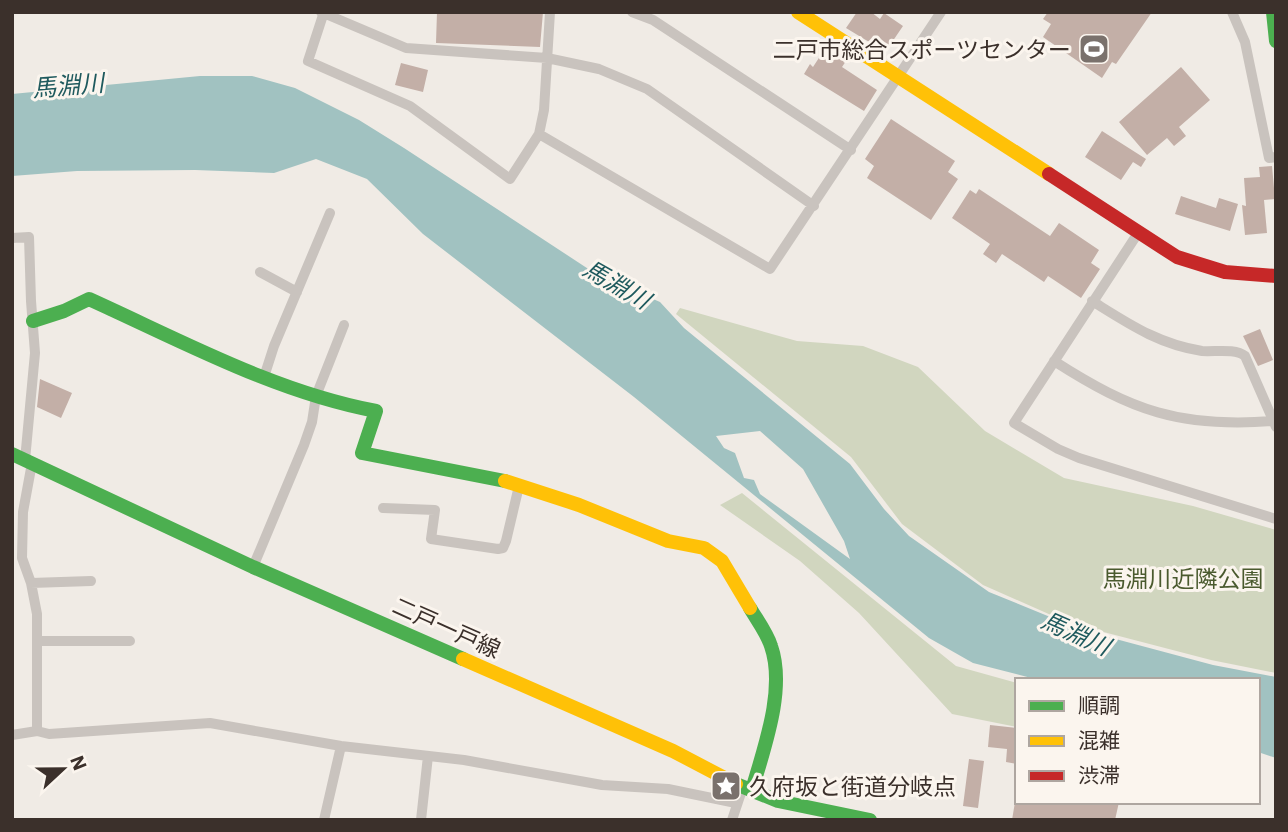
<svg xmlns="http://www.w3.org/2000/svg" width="1288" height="832" font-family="'IBM Plex Sans','Noto Sans JP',sans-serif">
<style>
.green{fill:#d1d6bf}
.water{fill:#a1c2c1;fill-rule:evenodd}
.building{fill:#c3afa7}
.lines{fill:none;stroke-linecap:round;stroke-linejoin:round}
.street{stroke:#c9c3be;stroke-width:10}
.fast{stroke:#4caf50;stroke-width:14}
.slow{stroke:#ffc107;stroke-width:14}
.jam{stroke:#c62828;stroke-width:14}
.labels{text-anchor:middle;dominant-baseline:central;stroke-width:6;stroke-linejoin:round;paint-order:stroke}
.poi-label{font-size:23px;fill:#3b302b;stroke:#fbf5ee;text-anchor:end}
.park-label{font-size:23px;fill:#4a5a2e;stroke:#fbf5ee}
.street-label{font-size:23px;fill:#3b302b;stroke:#fbf5ee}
.water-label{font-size:24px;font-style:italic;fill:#1f5a5e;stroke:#fbf5ee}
</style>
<rect width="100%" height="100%" fill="#f0ebe5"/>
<path class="green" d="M680,308L797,341L863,346L918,367L985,431L1064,478L1193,506L1276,530V673L1211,660L1069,623L983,585L902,524L851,457L676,314Z
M742,493L956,666L1017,683V727L952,714L859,613L800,561L720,505Z"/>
<path class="water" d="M200,76H252L295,88L359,120L404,148L596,274L660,302L684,328L850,464L884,509L909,536L989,592L1082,630L1213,665L1276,677V758L1258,752V680H1039L973,663L929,638L634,397L423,234L367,179L316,159L274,173L195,170L77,171L12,176V94ZM760,431L803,469L844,541L850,559L760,494L754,480L744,478L735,453L724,448L716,436Z"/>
<path class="building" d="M437,12H543L540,47L436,43Z
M857,12H871L880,19L884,13L903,26L888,48L882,44L879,48L846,28Z
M1048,12H1152L1116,64L1112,62L1102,78L1043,37L1051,24L1043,19Z
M826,47L846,61L842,67L877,90L864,111L804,74L810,64L813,67Z
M401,63L428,70L423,92L395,85Z
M1181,67L1210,100L1179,127L1186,136L1174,146L1167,138L1147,155L1119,122Z
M891,119L955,161L948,172L958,179L931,220L867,178L874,166L865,159Z
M1102,131L1146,159L1141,167L1133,162L1121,180L1085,157Z
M1272,166L1275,199L1264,200L1267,233L1245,235L1242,205L1246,206L1244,178L1260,177L1259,167Z
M979,189L1050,236L1059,223L1099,250L1091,263L1100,269L1081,298L1048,276L1044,282L1002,254L996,263L983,254L990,244L952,218L970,190L976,194Z
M1181,196L1216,208L1219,198L1238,204L1230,231L1175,214Z
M1260,329L1273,360L1258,366L1243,336Z
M40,379L72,393L61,418L37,407Z
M990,725L1017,728V764L1006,762L1007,749L988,747Z
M969,759L984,761L978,808L963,806Z
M1015,802H1119L1115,820H1012Z"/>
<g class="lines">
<path class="street" d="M321,12L406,48L547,58L599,69L647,89L814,206
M324,12L308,61L410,106L510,179L539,134L544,110L550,12
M632,12L653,20L851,150
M1232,12L1245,42L1269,158L1276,157
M539,134L770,269L941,12
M1138,233L1014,423L1058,449L1079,458L1276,519
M12,238L29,237L31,301L35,353L25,460
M260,272L297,292
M1092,301C1129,324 1158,344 1202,351C1215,352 1235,348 1245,356L1276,427
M1054,361C1132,411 1180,428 1273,421
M264,377L274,346L330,213
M32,463L23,512L22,558L31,583L37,614V731
M383,508L435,510L431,539L498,549L503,548L506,541L519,486
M253,567L304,445L312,422L316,396L344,325
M31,583L91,581
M37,641H130
M12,735L37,731L49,734L210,723L341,746L464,760L602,785L668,789L736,803
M324,820L341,746
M421,820L428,756
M732,820L743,787"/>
<path class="fast" d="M1273,12L1276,41
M33,321L64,311L89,299C182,341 275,392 376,411L362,453L505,481
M12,454L253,567L463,659
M750,608C757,620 767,633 771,646C786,689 764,748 752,790
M736,784L778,801L870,820"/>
<path class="slow" d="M798,12L1049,174
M505,481L579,505L668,541L704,548L722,561L750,608
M463,659L673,751L736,784"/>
<path class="jam" d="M1049,174L1177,257L1225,272L1276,276"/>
</g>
<defs>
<g id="stadium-square" transform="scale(1.575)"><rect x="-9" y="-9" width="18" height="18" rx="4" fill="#7a716c" stroke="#fbf5ee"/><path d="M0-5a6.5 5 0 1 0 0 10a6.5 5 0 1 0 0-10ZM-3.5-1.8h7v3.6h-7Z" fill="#fff"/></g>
<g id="sight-square" transform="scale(1.575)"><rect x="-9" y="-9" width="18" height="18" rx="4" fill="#7a716c" stroke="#fbf5ee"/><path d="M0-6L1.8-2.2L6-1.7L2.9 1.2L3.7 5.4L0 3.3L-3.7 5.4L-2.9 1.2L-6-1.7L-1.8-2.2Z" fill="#fff"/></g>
</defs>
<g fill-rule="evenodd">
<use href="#stadium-square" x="1094" y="49"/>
<use href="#sight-square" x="726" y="786"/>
</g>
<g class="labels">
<g class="poi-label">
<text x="1071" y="49">二戸市総合スポーツセンター</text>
<text x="749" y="786" text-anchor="start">久府坂と街道分岐点</text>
</g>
<g class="park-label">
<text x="1183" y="578">馬淵川近隣公園</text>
</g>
<g class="street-label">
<text transform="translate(447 627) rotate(24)">二戸一戸線</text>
</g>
<g class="water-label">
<text transform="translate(68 85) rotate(-5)">馬淵川</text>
<text transform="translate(617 284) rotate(30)">馬淵川</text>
<text transform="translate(1076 633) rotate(24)">馬淵川</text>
</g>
</g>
<rect width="1288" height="832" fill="none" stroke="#3b302b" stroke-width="28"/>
<rect x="1015" y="678" width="245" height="126" fill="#fbf5ee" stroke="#aea6a0" stroke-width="2"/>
<rect x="1029" y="701" width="35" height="10" fill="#4caf50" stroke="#aea6a0" stroke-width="2"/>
<text x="1078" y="713" font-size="21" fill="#3b302b">順調</text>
<rect x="1029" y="736" width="35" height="10" fill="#ffc107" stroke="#aea6a0" stroke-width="2"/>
<text x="1078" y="748" font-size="21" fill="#3b302b">混雑</text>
<rect x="1029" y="771" width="35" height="10" fill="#c62828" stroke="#aea6a0" stroke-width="2"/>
<text x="1078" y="783" font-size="21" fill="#3b302b">渋滞</text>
<g transform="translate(63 769) rotate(68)" stroke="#fbf5ee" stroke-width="5" paint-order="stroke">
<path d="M0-5L12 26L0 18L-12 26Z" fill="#3b302b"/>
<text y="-10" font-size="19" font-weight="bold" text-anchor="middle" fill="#3b302b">N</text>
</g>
</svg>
